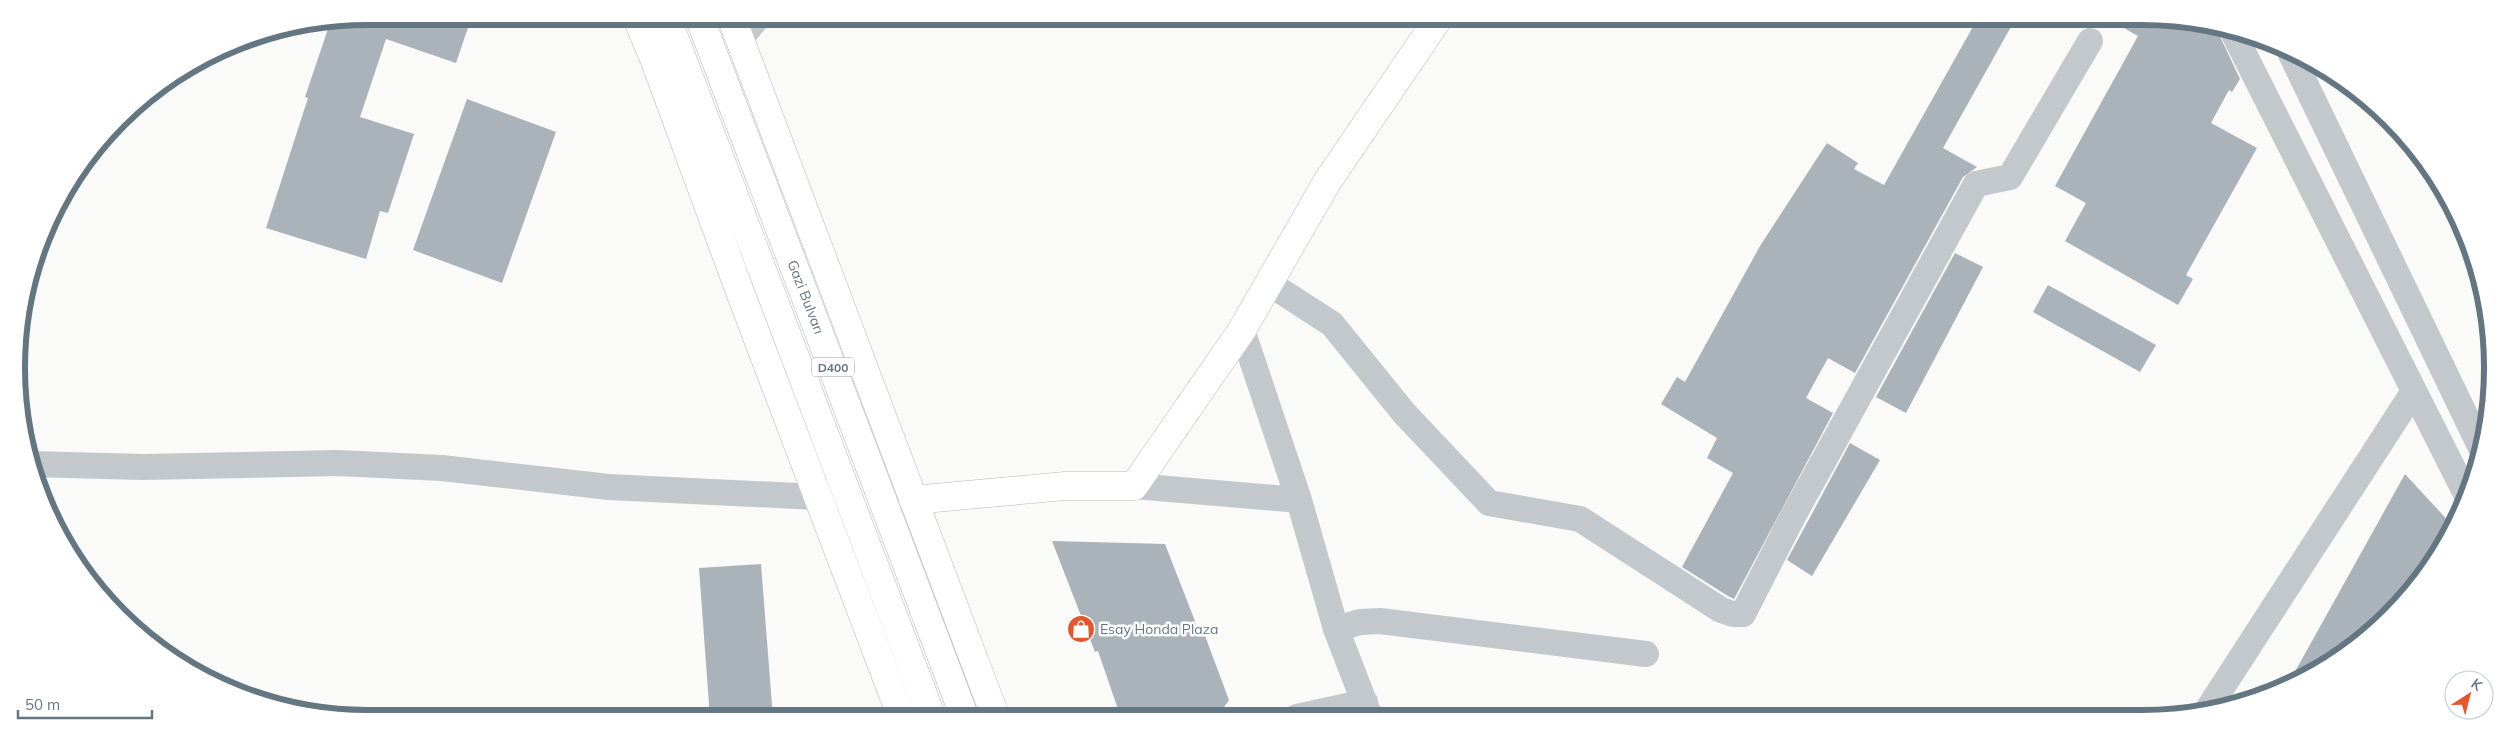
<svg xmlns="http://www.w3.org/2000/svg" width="2509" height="735" font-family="Mulish,sans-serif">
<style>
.building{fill:#aab3b9}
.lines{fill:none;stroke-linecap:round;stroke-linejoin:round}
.major-casing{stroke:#b5babe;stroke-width:29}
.highway-casing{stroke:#b4b9bd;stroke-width:29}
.minor{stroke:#c3c8cc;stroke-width:26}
.major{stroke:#fff;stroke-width:28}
.highway{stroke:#fff;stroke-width:28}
.labels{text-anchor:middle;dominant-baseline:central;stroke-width:5;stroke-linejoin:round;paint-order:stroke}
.shield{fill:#fff;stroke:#939fa8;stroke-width:1}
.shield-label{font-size:12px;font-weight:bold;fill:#657683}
.street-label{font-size:14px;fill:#657683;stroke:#fff}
.poi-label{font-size:14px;fill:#657683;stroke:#fff;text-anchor:start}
.rim{fill:none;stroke:#657683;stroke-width:6}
</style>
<rect width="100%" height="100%" fill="#fafaf8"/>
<path class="building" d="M368,16H472L456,63L386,39L360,117L414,134L388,213L380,211L366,259L266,228L308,98L305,97L331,20Z
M1979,16H2017L1943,148L1977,167L1963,177L1855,373L1828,358L1806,398L1833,413L1734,599L1728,596L1682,567L1733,473L1707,458L1717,438L1661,404L1677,377L1685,382L1760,246L1827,143L1858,163L1854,169L1884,185Z
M2128,16L2205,22L2217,30L2240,79L2232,92L2229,90L2211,123L2257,148L2186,275L2193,279L2178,305L2065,241L2086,203L2055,186L2138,36L2122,27Z
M467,99L556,132L502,283L413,250Z
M1955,253L1983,267L1906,413L1876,397Z
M2048,285L2156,345L2140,372L2033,312Z
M1850,443L1880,460L1812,576L1787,560Z
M2405,474L2452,525L2436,555L2373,631L2297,683L2287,686Z
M1052,541L1165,544L1200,634L1204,633L1229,700L1217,717L1121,718L1098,651L1095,652Z
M761,564L773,718H710L699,568Z"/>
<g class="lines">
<g class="major-casing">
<path id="major" d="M913,500L1065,486H1134L1242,330L1327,182L1440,16"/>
</g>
<g class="highway-casing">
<path id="highway" d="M636,16L653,56L740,292L902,718
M666,16L932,718
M699,16L965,718
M731,16L996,718"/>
</g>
<path class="minor" d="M2232,30L2465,492
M740,39L759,16
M2289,50L2481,448
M1270,284L1332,324L1404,413L1489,503L1580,519L1721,610L1733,614H1743L1792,518L1976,184L2010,177L2090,41
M1242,330L1299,500L1336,629L1370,717
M30,464L144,467L338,463L442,468L609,487L817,497L845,488
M1134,486L1299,500
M1336,629L1360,622L1380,621L1646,654
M2208,709L2414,391
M1297,717L1365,702"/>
<use href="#major" class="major"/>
<use href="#highway" class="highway"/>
</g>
<defs>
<g id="shop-disc" transform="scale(1.4375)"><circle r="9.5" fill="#e4572e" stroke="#fff"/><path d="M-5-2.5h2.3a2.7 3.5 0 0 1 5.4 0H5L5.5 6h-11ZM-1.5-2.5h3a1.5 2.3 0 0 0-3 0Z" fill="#fff"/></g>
</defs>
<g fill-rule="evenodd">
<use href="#shop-disc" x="1081" y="629"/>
</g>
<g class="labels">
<rect class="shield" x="812" y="357.5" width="42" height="19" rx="4"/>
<g class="shield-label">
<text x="833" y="367">D400</text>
</g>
<g class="street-label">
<text transform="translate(806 297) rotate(69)">Gazi Bulvarı</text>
</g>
<g class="poi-label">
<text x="1100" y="629">Esay Honda Plaza</text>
</g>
</g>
<path d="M0 0H2509V735H0ZM367 25H2142A342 342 0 0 1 2484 367V368A342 342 0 0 1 2142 710H367A342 342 0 0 1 25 368V367A342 342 0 0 1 367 25Z" fill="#fff" fill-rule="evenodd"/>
<path class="rim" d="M367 25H2142A342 342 0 0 1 2484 367V368A342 342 0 0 1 2142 710H367A342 342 0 0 1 25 368V367A342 342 0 0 1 367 25Z"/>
<g transform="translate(2469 695) rotate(36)"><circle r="24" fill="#ffffff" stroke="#c1c8cd"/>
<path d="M0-4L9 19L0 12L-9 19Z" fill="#e4572e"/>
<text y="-8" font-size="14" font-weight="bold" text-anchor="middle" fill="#657683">K</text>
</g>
<path d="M18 710v8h134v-8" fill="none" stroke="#657683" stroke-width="2.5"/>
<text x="25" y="710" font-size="15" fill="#657683" stroke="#ffffff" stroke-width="4" paint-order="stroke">50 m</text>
</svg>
